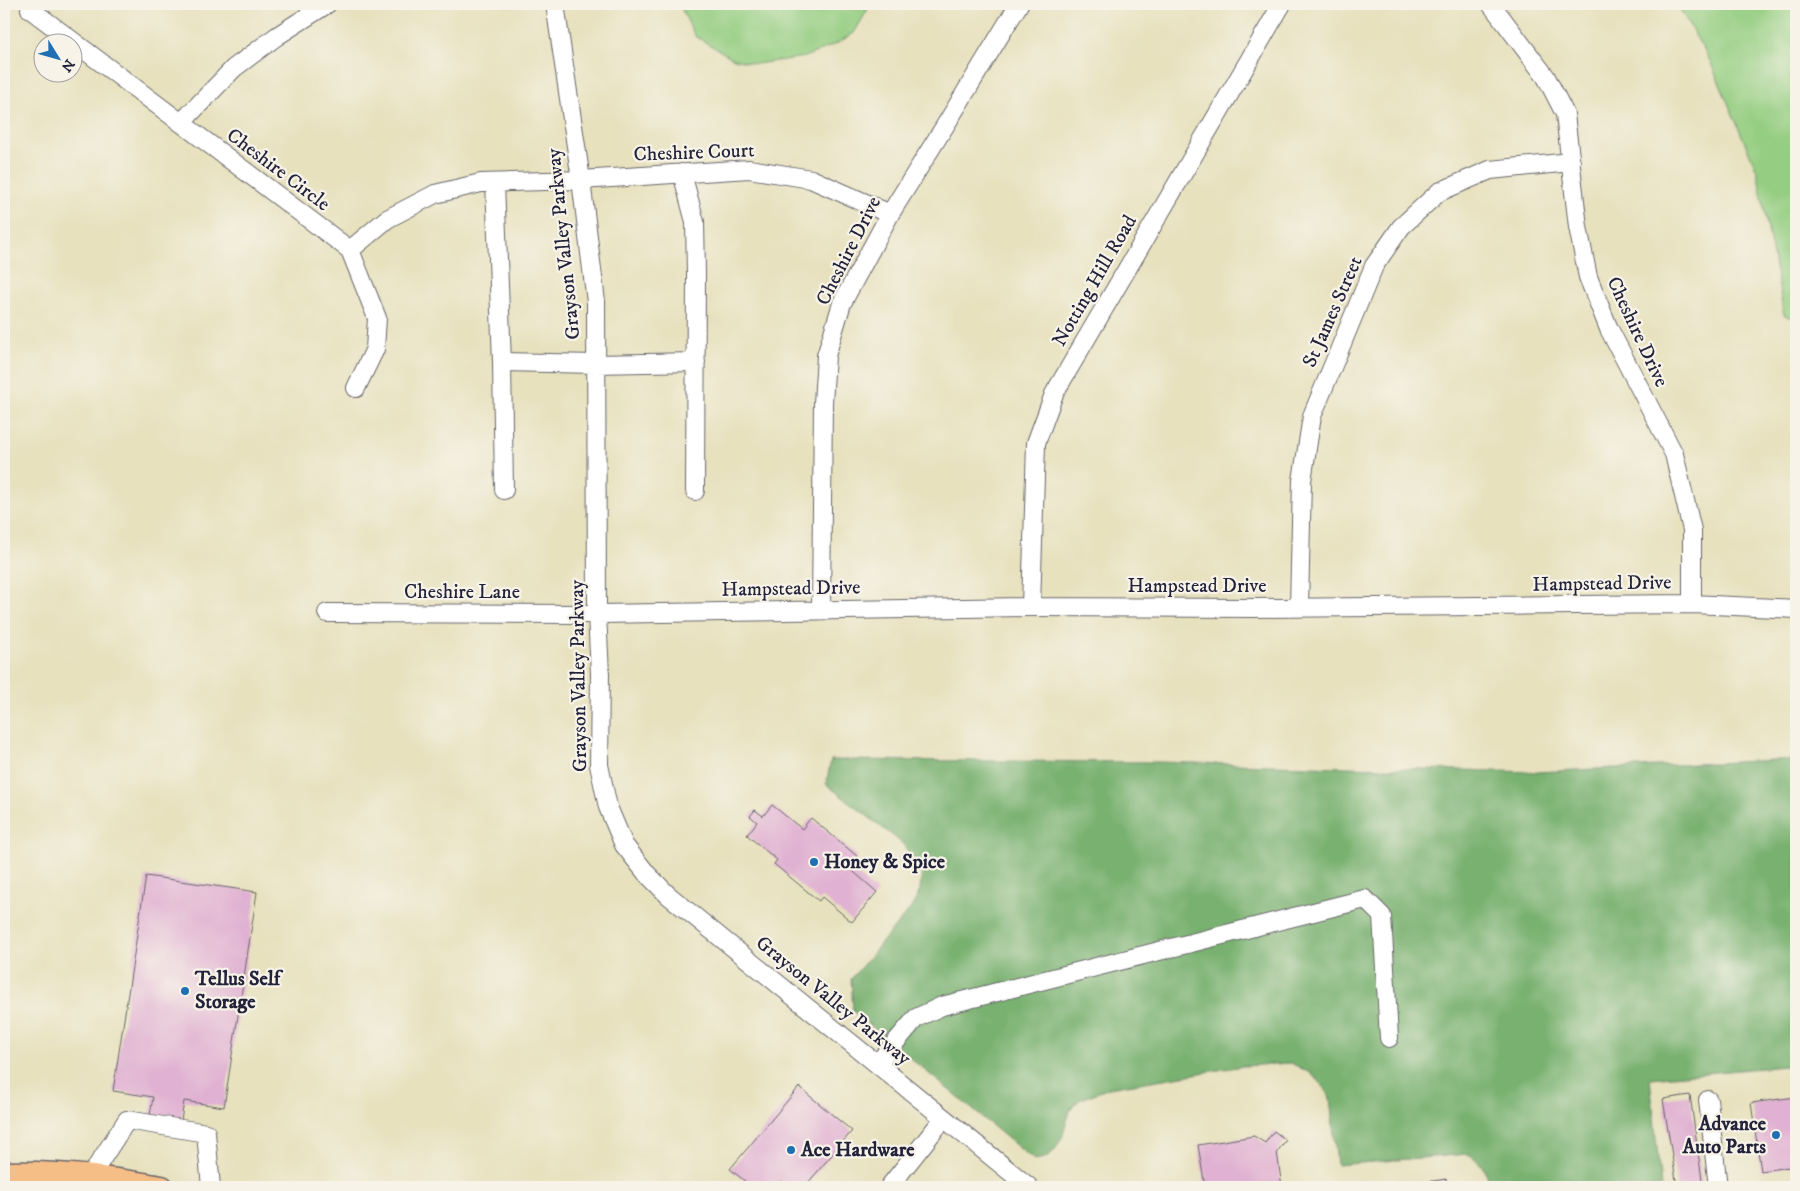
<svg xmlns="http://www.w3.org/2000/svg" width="1800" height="1191" font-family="'IM FELL DW Pica',serif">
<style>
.green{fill:#95ce82;stroke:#5c785e}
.forest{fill:#78b170;stroke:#4d6a56}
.building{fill:#e0b1d2}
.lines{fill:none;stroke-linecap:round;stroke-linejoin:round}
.minor-casing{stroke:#676569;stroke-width:20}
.major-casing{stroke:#676569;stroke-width:25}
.minor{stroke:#fff;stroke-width:18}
.major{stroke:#f6be87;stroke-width:22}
.poi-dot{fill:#1f6fb2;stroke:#f7f3e8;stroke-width:2}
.labels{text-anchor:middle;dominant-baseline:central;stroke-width:4.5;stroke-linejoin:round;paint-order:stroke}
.street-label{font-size:20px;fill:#22223b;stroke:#f7f3e8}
.poi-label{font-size:20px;font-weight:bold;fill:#22223b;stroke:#f7f3e8;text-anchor:start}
</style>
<rect width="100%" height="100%" fill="#f7f3e8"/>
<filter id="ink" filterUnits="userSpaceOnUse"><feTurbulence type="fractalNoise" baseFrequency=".02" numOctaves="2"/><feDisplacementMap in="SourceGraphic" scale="10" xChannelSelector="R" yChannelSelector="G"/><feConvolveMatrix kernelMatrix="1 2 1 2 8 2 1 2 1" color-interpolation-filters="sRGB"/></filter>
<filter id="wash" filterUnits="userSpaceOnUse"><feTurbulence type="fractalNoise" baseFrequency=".0096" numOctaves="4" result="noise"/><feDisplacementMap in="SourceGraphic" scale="20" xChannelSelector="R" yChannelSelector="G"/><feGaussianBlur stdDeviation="1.12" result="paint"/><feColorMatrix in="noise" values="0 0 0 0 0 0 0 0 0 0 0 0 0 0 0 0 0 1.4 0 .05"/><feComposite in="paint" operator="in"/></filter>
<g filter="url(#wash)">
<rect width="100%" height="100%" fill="#e7e1be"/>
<path class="green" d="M679,4H871L854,33L836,44L805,57L756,64L734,59L695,36Z
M1677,4H1796V319L1784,315L1757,171L1710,61Z"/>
<path class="forest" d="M1796,759V1065L1650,1078L1661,1187H1490C1489,1174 1480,1160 1468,1154L1337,1165L1330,1098L1320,1082L1310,1073L1291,1063L1243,1066L1109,1088L1079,1100L1070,1110L1062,1138L1054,1151L1045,1158L1034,1160L853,1011L851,979L915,903L920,890L922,871L902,843L826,784L831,760L1158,762L1536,772Z"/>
<g id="blocks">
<path class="building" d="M772,805L802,829L811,818L857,856L848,867L877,892L852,922L822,897L819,901L774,864L777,860L747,835L757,822L750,816L755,810L763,816Z
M146,876L257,892L224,1107L184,1101L181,1121L150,1116L153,1097L113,1091Z
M799,1087L852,1131L807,1184L808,1185L807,1187H785L786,1185L781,1181L776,1187H752L730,1169Z
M1690,1095L1703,1187H1677L1663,1099Z
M1796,1097V1166L1761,1171L1751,1103Z
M1274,1131L1286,1140L1277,1152L1282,1187H1205L1198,1145L1254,1136L1265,1143Z
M1446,1179L1447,1187H1401V1186Z"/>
</g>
</g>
<g filter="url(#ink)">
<use href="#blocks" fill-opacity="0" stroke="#676569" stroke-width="1"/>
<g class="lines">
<g class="minor-casing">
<path id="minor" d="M555,4L581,180L596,302L597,614L600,674L599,765L608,807L624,845L647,874L668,895L1029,1187
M1491,4L1546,77L1565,114L1578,227L1588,277L1609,329L1674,454L1692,530V604
M30,9L350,250L377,318L375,349L356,388
M181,123L234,68L277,36L327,4
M682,173L695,222L696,273L695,491
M495,183L502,362L596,364L696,362
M350,250L387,219L435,194L481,183L581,180L749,169L811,179L890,214
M502,362L504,490
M1031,607L1036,443L1054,394L1282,4
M1299,607L1302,481L1312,416L1374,266L1401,227L1439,192L1490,170L1571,162
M821,610L823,403L826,356L842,303L890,214L948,121L1019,4
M327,613L597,614L1031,607L1254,608L1692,604L1796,609
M877,1064L916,1018L942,1006L1365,899L1382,916L1389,1038
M1708,1100L1718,1187
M90,1177L127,1120L206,1133L211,1187
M889,1187L944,1118"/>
</g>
<g class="major-casing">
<path id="major" d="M4,1173C56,1171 111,1178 162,1187"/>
</g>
<use href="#minor" class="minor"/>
<use href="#major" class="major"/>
</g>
</g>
<g class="poi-dot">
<circle cx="814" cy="862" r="5"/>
<circle cx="185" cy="991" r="5"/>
<circle cx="1776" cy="1135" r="5"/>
<circle cx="791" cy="1150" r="5"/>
</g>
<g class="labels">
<g class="street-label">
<text transform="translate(694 153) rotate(-2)">Cheshire Court</text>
<text transform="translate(278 170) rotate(37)">Cheshire Circle</text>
<text transform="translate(564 244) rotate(-96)">Grayson Valley Parkway</text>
<text transform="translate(849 251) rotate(-63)">Cheshire Drive</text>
<text transform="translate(1095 281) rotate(-60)">Notting Hill Road</text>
<text transform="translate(1333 312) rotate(-66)">St James Street</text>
<text transform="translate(1637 332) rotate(65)">Cheshire Drive</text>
<text transform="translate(1602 584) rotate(-1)">Hampstead Drive</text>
<text x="1197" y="586">Hampstead Drive</text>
<text transform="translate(791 589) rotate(-1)">Hampstead Drive</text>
<text x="462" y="592">Cheshire Lane</text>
<text transform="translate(579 676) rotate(-91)">Grayson Valley Parkway</text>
<text transform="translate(833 1001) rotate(39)">Grayson Valley Parkway</text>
</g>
<g class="poi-label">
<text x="824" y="862">Honey &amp; Spice</text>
<text x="195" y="979">Tellus Self<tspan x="195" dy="23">Storage</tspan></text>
<text x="1766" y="1124" text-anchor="end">Advance<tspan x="1766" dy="23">Auto Parts</tspan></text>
<text x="801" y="1150">Ace Hardware</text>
</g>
</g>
<rect width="1800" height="1191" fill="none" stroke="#f7f3e8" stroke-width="20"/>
<g transform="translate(58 58) rotate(127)"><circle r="24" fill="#f7f3e8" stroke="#a29fa3"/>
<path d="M0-4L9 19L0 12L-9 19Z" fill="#1f6fb2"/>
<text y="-8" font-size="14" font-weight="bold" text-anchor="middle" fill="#22223b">N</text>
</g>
</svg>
